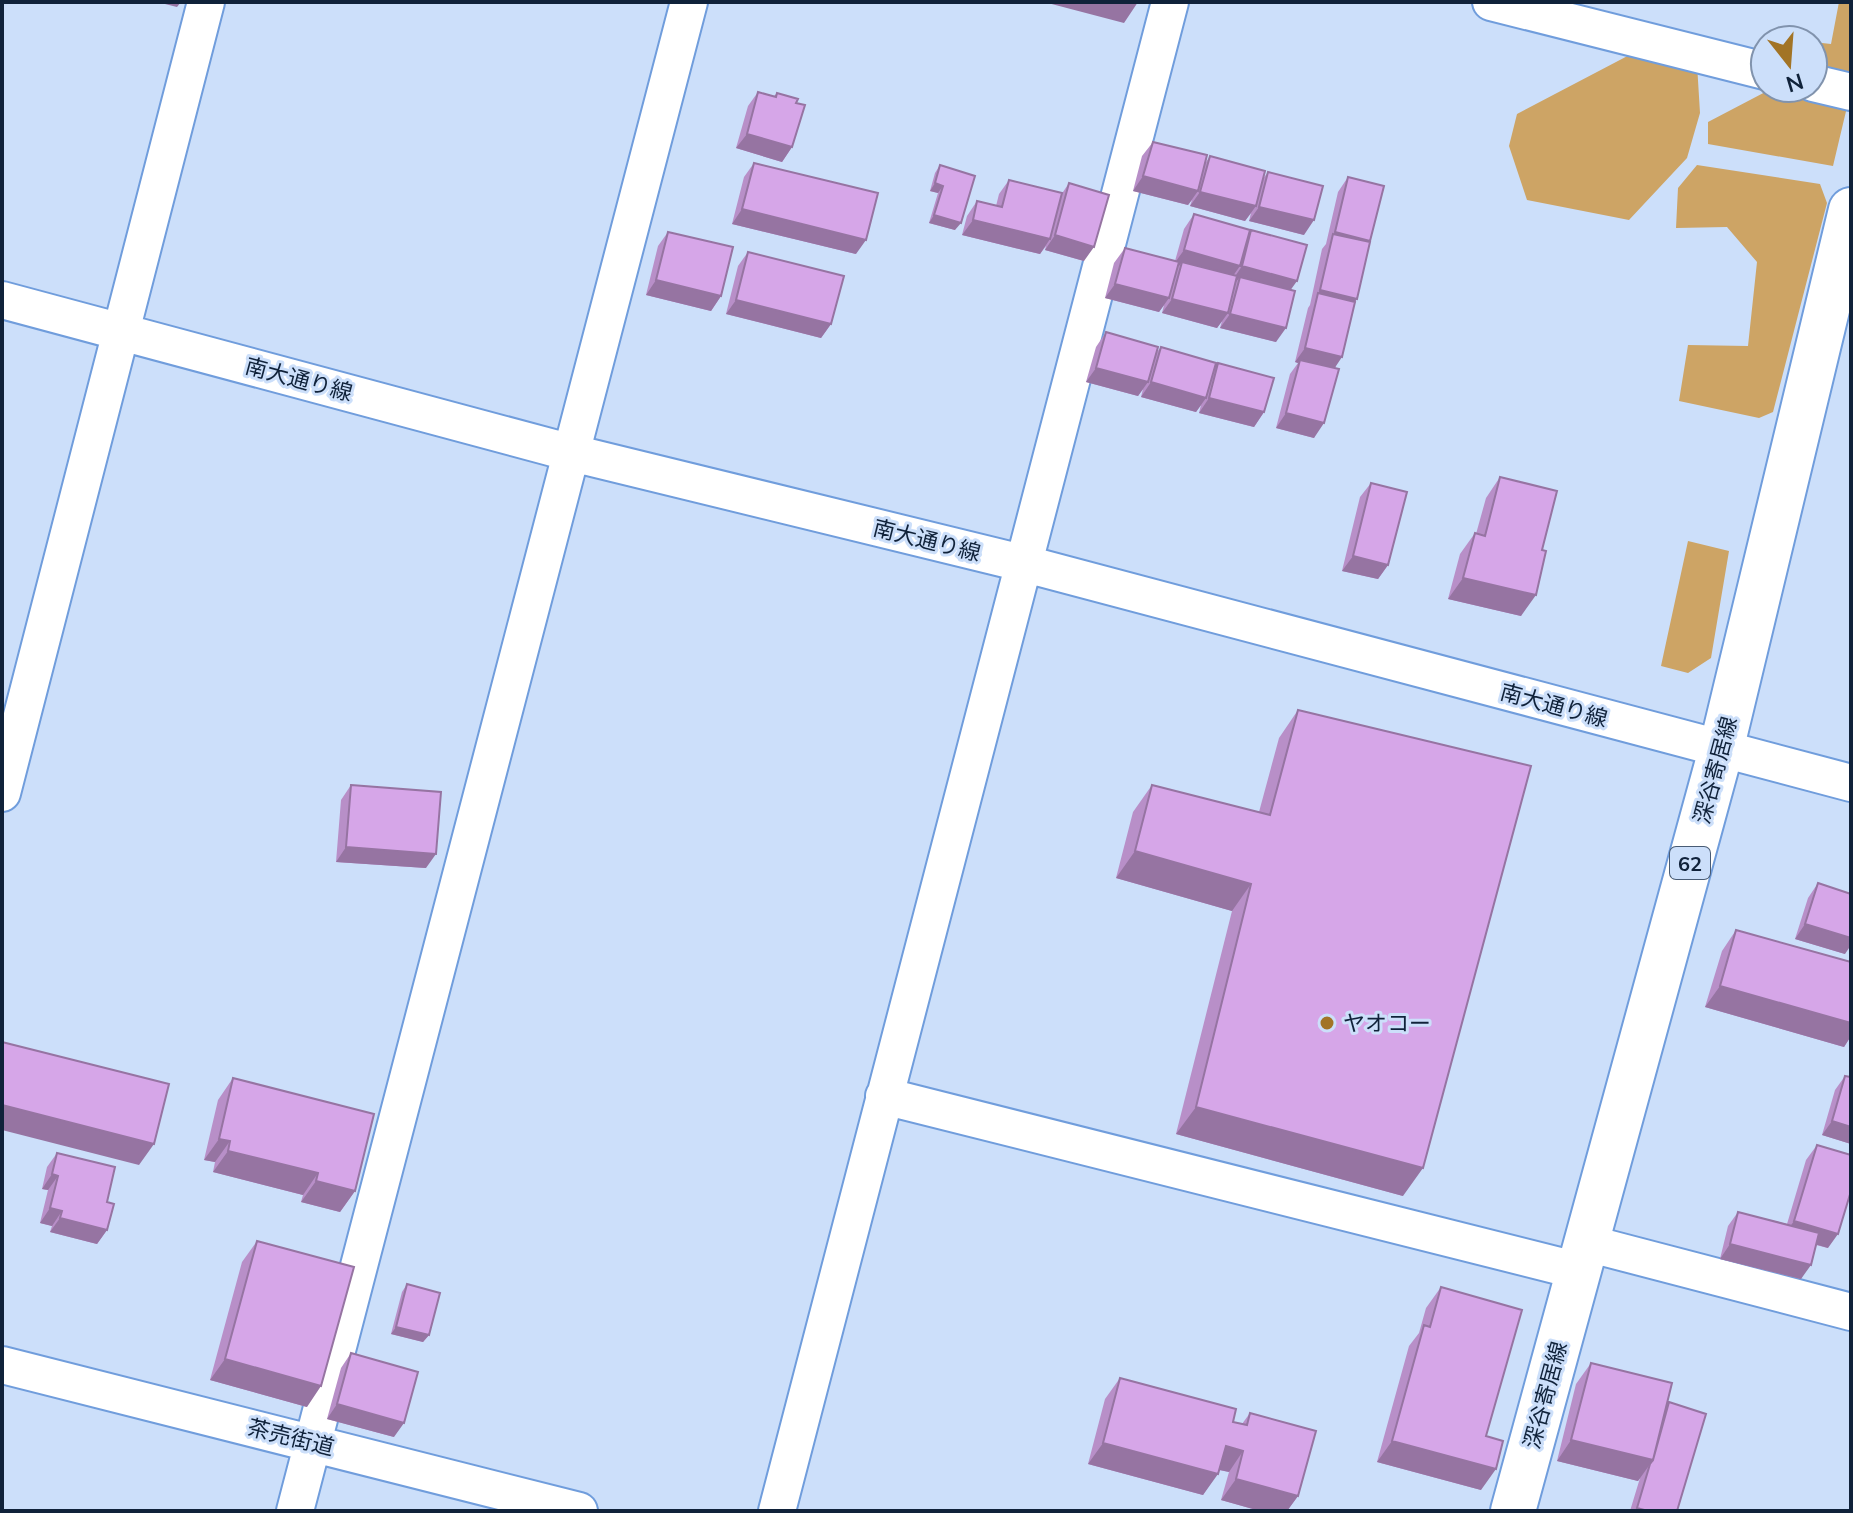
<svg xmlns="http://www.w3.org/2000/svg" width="1853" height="1513" font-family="Mulish,'Noto Sans JP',sans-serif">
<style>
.green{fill:#cda465}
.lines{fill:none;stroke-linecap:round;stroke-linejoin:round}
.minor-casing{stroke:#709ddc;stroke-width:40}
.major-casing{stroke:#709ddc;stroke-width:48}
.minor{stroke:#fff;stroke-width:36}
.major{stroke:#fff;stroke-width:44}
.wall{fill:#b88fc8}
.shaded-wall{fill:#9674a2}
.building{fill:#d6a6e8;stroke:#9674a2;stroke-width:2}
.poi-dot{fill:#a27426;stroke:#ccdffa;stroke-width:3}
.labels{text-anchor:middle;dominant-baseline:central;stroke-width:6;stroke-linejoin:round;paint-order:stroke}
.shield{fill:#ccdffa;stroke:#485b74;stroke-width:2}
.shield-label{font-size:20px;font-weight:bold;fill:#10223a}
.street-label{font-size:22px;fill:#10223a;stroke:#ccdffa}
.poi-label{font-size:22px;fill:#10223a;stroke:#ccdffa;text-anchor:start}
</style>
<rect width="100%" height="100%" fill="#ccdffa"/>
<path class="green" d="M1839,2H1851V79L1813,68V42L1831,44Z
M1637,51L1697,64L1700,113L1687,158L1629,220L1527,200L1509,146L1517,114Z
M1771,89L1847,107L1833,166L1708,144V122Z
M1697,165L1820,184L1827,203L1773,412L1759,418L1679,401L1688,345L1748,346L1757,262L1727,227L1676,228L1678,188Z
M1688,541L1729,551L1711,658L1688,673L1661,666Z"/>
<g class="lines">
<g class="minor-casing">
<path id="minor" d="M1491,2L1765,71
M1813,83L1851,92
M2,300L572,453L1022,563L1851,783
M2,793L206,2
M884,1096L1579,1271
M1587,1243L1851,1312
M2,1365L579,1511
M295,1511L689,2
M777,1511L1170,2"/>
</g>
<g class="major-casing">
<path id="major" d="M1513,1511L1721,750L1851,210"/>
</g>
<use href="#minor" class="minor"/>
<use href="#major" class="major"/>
</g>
<path class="wall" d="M758,92L774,96L777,93L792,147L782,162L736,148L748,106Z
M1153,142L1206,162L1210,156L1262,180L1268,172L1304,235L1249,221L1251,213L1245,221L1190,206L1192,200L1188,205L1133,191L1142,156Z
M754,163L856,254L732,224L744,177Z
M940,165L955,230L929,223L938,193L930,191L935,173Z
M1348,177L1370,241L1357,299L1355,302L1314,438L1276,428L1290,374L1298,363L1295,362L1308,308L1310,305L1322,249L1326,244L1338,192Z
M1009,180L1061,195L1069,183L1084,261L1045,250L1046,246L1040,254L962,235L967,216L977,201L996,206L999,194Z
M1194,214L1249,234L1251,230L1291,290L1276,342L1220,328L1222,321L1217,328L1162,313L1164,305L1159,312L1105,298L1114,263L1125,248L1175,261L1184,229Z
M668,232L721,296L711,311L646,295L658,246Z
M748,252L831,324L821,338L726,314L738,266Z
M1106,332L1156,353L1161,347L1214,369L1218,363L1264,412L1254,427L1199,413L1201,405L1196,412L1141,397L1143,389L1138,396L1086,382L1096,347Z
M1500,477L1542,550L1521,616L1448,599L1460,554L1475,533L1476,534L1486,498Z
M1371,483L1388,565L1378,579L1342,571L1360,497Z
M1298,710L1403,1196L1176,1134L1232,911L1116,878L1133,812L1152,785L1259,812L1279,738Z
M351,785L426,868L336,862L341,800Z
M1818,883L1845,954L1795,939L1808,898Z
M1736,930L1851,962V1036L1844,1047L1705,1007L1722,951Z
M1845,1076L1851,1077V1144L1822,1135L1835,1090Z
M233,1078L355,1191L340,1212L301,1202L303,1195L213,1172L215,1162L204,1160L218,1100Z
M1817,1145L1828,1248L1816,1245L1801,1279L1720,1259L1728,1226L1738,1212L1787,1224L1806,1160Z
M57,1153L107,1202V1230L97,1244L50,1232L52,1226L40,1223L48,1190L42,1189L47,1167Z
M257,1241L307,1407L210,1380L242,1262Z
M407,1284L429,1335L423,1342L391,1334L402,1292Z
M1441,1287L1486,1436L1481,1490L1377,1462L1409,1346L1419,1333L1426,1308Z
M351,1353L394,1437L327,1419L341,1368Z
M1591,1363L1667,1405L1677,1511H1630L1640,1478L1638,1481L1557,1461L1576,1384Z
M1120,1378L1233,1422L1242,1424L1250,1413L1298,1496L1287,1511H1260L1221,1500L1229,1472L1219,1470L1203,1495L1088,1464L1105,1399Z"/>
<path class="shaded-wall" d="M157,2H181L177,7Z
M1044,2H1138L1124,23Z
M747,134L792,147L782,162L736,148Z
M1143,176L1198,191L1188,205L1133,191Z
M935,183L943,186L938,193L930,191Z
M1200,192L1256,206L1245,221L1190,206Z
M1259,207L1314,220L1304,235L1249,221Z
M742,209L866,240L856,254L732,224Z
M934,215L961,223L955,230L929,223Z
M973,220L1050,239L1040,254L962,235Z
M1335,232L1370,241L1360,255L1332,236Z
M1055,235L1094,247L1084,261L1045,250Z
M1184,250L1240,266L1230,280L1182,262L1179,266L1174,264Z
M1242,266L1297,281L1287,295L1240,277L1236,282L1232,281Z
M656,280L721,296L711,311L646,295Z
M1115,284L1169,298L1159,312L1105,298Z
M1320,290L1357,299L1346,313L1318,293L1310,305Z
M1172,299L1228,313L1217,328L1162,313Z
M736,300L831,324L821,338L726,314Z
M1230,314L1286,328L1276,342L1220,328Z
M1305,348L1342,357L1332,372L1300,360L1298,363L1295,362Z
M1096,368L1148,382L1138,396L1086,382Z
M1151,382L1206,398L1196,412L1141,397Z
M1209,398L1264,412L1254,427L1199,413Z
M1286,413L1324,423L1314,438L1276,428Z
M1353,556L1388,565L1378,579L1342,571Z
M1463,578L1536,595L1521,616L1448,599Z
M346,847L436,854L426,868L336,862Z
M1135,851L1251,884L1232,911L1116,878Z
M1805,924L1851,938V945L1845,954L1795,939Z
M1720,986L1851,1023V1036L1844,1047L1705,1007Z
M2,1105L154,1144L139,1165L2,1130Z
M1196,1107L1423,1168L1403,1196L1176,1134Z
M1832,1121L1851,1127V1144L1822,1135Z
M219,1139L230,1141L215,1162L204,1160Z
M228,1151L318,1173L303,1195L213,1172Z
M52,1174L58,1176L48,1190L42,1189Z
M316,1181L355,1191L340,1212L301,1202Z
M50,1208L62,1211L52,1226L40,1223Z
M60,1218L107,1230L97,1244L50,1232Z
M1794,1221L1838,1234L1828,1248L1784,1235Z
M1730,1244L1811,1265L1801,1279L1720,1259Z
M396,1327L429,1335L423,1342L391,1334Z
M225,1359L321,1386L307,1407L210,1380Z
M337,1404L404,1423L394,1437L327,1419Z
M1571,1440L1653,1460L1638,1481L1557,1461Z
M1392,1441L1496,1469L1481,1490L1377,1462Z
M1103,1443L1218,1474L1203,1495L1088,1464Z
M1226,1446L1243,1451L1229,1472L1211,1468Z
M1236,1479L1298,1496L1287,1511H1260L1221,1500Z"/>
<path class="building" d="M758,92L776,97L777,93L798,99L796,103L805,105L792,147L747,134Z
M1153,142L1207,155L1198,191L1143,176Z
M1210,156L1265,171L1256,206L1200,192Z
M754,163L878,193L866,240L742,209Z
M940,165L975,176L961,223L934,215L943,186L935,183Z
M1268,172L1323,186L1314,220L1259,207Z
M1348,177L1384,186L1370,241L1335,232Z
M1009,180L1062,193L1050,239L973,220L977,201L1002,207Z
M1069,183L1109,195L1094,247L1055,235Z
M1194,214L1250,230L1240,266L1184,250Z
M1251,230L1307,245L1297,281L1242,266Z
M668,232L733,247L721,296L656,280Z
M1333,234L1370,242L1357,299L1320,290Z
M1125,248L1179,262L1169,298L1115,284Z
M748,252L844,276L831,324L736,300Z
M1182,262L1237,276L1228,313L1172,299Z
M1240,277L1295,291L1286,328L1230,314Z
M1318,293L1355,302L1342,357L1305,348Z
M1106,332L1158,347L1148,382L1096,368Z
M1161,347L1216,363L1206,398L1151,382Z
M1300,360L1339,369L1324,423L1286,413Z
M1218,363L1274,378L1264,412L1209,398Z
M1500,477L1557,491L1542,550L1546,551L1536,595L1463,578L1475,533L1485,536Z
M1371,483L1407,492L1388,565L1353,556Z
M1298,710L1531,766L1423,1168L1196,1107L1251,884L1135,851L1152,785L1270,815Z
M351,785L441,792L436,854L346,847Z
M1818,883L1851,894V938L1805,924Z
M1736,930L1851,962V1023L1720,986Z
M2,1042L169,1084L154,1144L2,1105Z
M1845,1076L1851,1077V1127L1832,1121Z
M233,1078L374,1114L355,1191L316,1181L318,1173L228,1151L230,1141L219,1139Z
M1817,1145L1851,1155V1191L1838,1234L1794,1221Z
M57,1153L115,1167L107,1202L114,1204L107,1230L60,1218L62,1211L50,1208L58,1176L52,1174Z
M1738,1212L1819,1233L1811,1265L1730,1244Z
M257,1241L354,1267L321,1386L225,1359Z
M407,1284L440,1293L429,1335L396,1327Z
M1441,1287L1522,1310L1486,1436L1503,1441L1496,1469L1392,1441L1424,1325L1430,1327Z
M351,1353L418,1372L404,1423L337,1404Z
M1591,1363L1672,1383L1653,1460L1571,1440Z
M1120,1378L1236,1409L1233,1422L1247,1425L1250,1413L1316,1431L1298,1496L1236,1479L1243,1451L1226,1446L1218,1474L1103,1443Z
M1669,1402L1706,1414L1677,1511H1648L1637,1508L1650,1464L1653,1460Z"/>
<circle class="poi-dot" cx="1327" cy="1023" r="8"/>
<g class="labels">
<rect class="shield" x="1670" y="847" width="40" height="32" rx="6"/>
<g class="shield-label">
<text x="1690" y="863">62</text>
</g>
<g class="street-label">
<text transform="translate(299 379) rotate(15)">南大通り線</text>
<text transform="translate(927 540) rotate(14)">南大通り線</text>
<text transform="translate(1554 705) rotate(15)">南大通り線</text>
<text transform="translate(1715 770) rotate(-75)">深谷寄居線</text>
<text transform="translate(1545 1395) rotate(-75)">深谷寄居線</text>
<text transform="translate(291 1437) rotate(14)">茶売街道</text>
</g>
<g class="poi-label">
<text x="1343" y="1023">ヤオコー</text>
</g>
</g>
<rect width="1853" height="1513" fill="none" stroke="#10223a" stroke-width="8"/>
<g transform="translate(1789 64) rotate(163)"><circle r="38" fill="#ccdffa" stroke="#8193ad" stroke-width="2"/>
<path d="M0-6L14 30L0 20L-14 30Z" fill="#a27426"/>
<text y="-12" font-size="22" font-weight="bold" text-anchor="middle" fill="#10223a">N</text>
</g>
</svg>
